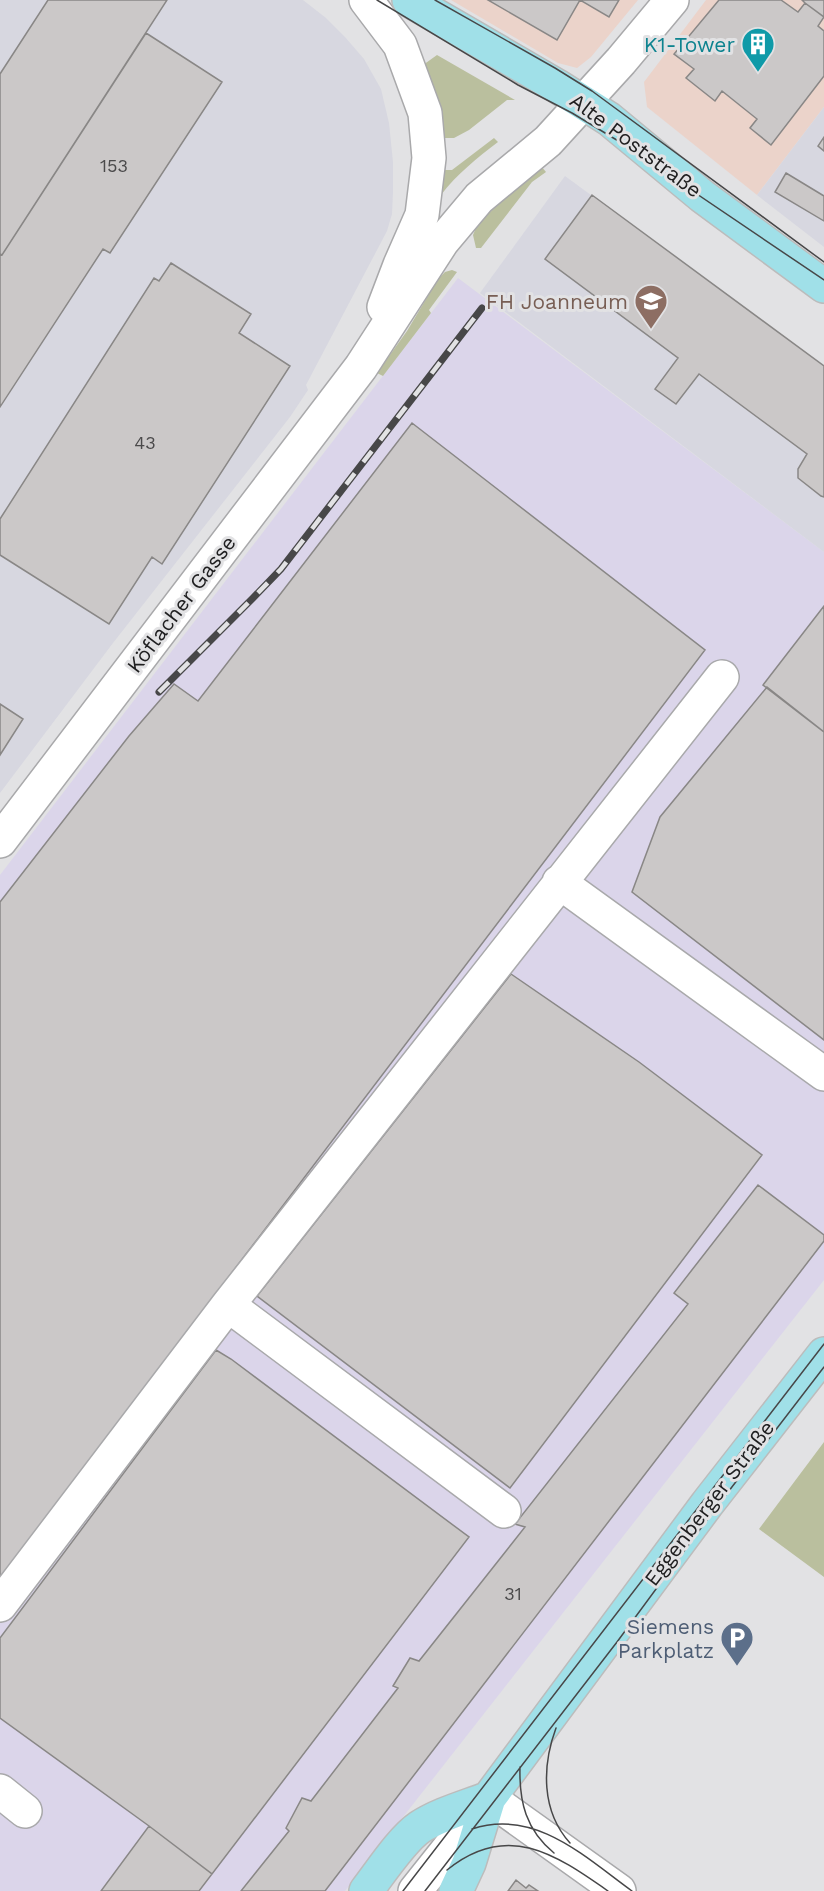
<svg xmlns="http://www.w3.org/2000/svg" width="824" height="1891" font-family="'Work Sans',sans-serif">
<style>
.commercial{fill:#ebd3ca}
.industrial{fill:#dbd5ea}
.built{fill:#d7d7e0}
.green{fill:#babf9e}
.building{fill:#cbc8c8;stroke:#898786;stroke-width:1.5}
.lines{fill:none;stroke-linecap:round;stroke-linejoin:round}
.minor-casing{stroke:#a9a9ab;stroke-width:36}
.major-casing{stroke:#bcbcbc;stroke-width:36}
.minor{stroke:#fff;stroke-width:33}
.major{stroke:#a0e0e8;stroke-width:33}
.tram{stroke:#474748;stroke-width:1.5}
.rail-casing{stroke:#474748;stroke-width:7}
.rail{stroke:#e2e2e4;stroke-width:4.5;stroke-dasharray:14;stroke-linecap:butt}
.labels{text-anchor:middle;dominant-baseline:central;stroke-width:6;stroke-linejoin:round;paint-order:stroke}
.number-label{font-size:18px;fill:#4b4a4b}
.culture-label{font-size:21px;fill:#0d838f;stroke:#e2e2e4;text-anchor:end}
.street-label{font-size:21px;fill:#202021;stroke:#e2e2e4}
.education-label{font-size:21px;fill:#785e54;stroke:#e2e2e4;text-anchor:end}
.service-label{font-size:21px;fill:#4e5e75;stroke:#e2e2e4;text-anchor:end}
</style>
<rect width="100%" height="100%" fill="#e2e2e4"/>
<path class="commercial" d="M451,0H638L591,57L577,68L558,63Z
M706,0H824V107L757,195L647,107L644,82Z"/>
<path class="industrial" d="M458,278L824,552V1280L345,1891H0V875Z"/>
<path class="built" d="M0,0H303L326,18L345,37L364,59L381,89L389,123L393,162V192L392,214L387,231L306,385L308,390L290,417L113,643L0,793Z
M824,107V247L757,195Z
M565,176L824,366V552L480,293Z"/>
<path class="green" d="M437,55L515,100H507L469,130L454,138H439L423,65Z
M494,138L498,142C477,158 457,174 441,195H438V170H452Z
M541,166L546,172L532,182L481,248H476L473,235L478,223Z
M452,270L457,272L429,310L431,313L383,376L377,373L407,331L438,279L445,272Z
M824,1442V1577L759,1529Z"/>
<path class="building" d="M48,0H167L2,255L0,254V74Z
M488,0H580L557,40Z
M580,0H619L609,17Z
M719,0H781L798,12L805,3L824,17L818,26L824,31V76L771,145L750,128L757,119L722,91L715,101L686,78L694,69L674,54Z
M802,0H824V17L805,3Z
M146,33L222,82L110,253L103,249L0,407V254L2,255Z
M824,137V151L818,146Z
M786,173L824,196V221L775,192Z
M592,195L824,366V497L821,496L798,478V469L807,454L699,374L676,404L655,389L678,358L545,259Z
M171,263L251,314L239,333L290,366L162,564L152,557L109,624L0,555V519L154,278L159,281Z
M412,423L705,650L0,1578V902L129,736L174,684L198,701Z
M824,606V732L763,685Z
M767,687L824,732V1040L632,892L660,817Z
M0,704L23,719L0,755Z
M511,974L639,1062L762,1155L510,1488L257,1296Z
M758,1185L824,1235V1241L325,1891H241L289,1831L286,1828L302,1798L311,1801L398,1688L393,1686L410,1658L419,1661L525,1527L515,1524L688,1304L674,1293Z
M216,1350L231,1359L469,1537L212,1874L149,1826L0,1718V1638Z
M149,1826L212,1874L199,1891H101Z
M516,1880L526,1888L529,1885L538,1891H508Z"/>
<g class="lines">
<g class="minor-casing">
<path id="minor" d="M366,0L400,45L425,113L429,158L422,215L400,265L384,307
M0,841L361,367L442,242L479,198L548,141L621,61L672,0
M559,882L824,1074
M228,1305L504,1511
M0,1605L228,1305L722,677
M0,1791L25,1811
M415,1891L489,1798L619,1891"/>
</g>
<g class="major-casing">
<path id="major" d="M409,0L557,86L609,119L702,196L824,286
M366,1891C380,1873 402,1839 420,1827C440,1814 466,1807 489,1798
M456,1891L469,1863L489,1798L707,1504L824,1354"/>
</g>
<use href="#minor" class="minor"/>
<use href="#major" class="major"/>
<path class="tram" d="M377,0L518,85L572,113L620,142L824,280
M435,0L555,68L592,91L824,262
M556,1728C542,1766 541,1811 570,1843
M520,1767C519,1802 526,1830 554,1853
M472,1829C535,1808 585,1857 632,1891
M447,1870C507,1821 555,1854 608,1891
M403,1891L824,1344
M425,1891L617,1642L715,1509L824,1367"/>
<g class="rail-casing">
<path id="rail" d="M159,692L253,598L281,569L482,308"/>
</g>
<use href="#rail" class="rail"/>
</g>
<defs>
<g id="building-pin" transform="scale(1.725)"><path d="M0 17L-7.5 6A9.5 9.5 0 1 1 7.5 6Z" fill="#0f9aa8" stroke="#e2e2e4"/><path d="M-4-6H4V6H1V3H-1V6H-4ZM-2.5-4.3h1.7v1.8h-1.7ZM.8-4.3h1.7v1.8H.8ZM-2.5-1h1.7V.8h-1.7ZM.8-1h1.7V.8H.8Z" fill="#fff"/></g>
<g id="university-pin" transform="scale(1.725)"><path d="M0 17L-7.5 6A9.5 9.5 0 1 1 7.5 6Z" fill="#8d6e63" stroke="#e2e2e4"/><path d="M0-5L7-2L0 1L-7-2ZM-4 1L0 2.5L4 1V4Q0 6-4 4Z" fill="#fff"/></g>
<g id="parking-pin" transform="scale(1.725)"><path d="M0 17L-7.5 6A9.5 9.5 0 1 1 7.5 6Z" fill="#5c6f8a" stroke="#e2e2e4"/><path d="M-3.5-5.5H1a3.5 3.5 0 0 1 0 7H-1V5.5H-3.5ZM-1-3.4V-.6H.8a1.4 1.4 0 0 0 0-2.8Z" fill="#fff"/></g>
</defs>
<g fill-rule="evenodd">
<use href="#building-pin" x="758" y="44"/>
<use href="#university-pin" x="651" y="301"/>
<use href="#parking-pin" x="737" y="1638"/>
</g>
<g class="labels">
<g class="number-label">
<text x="114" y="165">153</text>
<text x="145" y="442">43</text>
<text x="513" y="1593">31</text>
</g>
<g class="culture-label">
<text x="735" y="44">K1-Tower</text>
</g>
<g class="street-label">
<text transform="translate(636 145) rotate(37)">Alte Poststraße</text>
<text transform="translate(181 604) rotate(-53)">Köflacher Gasse</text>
<text transform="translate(709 1503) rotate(-53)">Eggenberger Straße</text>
</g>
<g class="education-label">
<text x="628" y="301">FH Joanneum</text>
</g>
<g class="service-label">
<text x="714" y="1626">Siemens<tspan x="714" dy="24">Parkplatz</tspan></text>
</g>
</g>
</svg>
